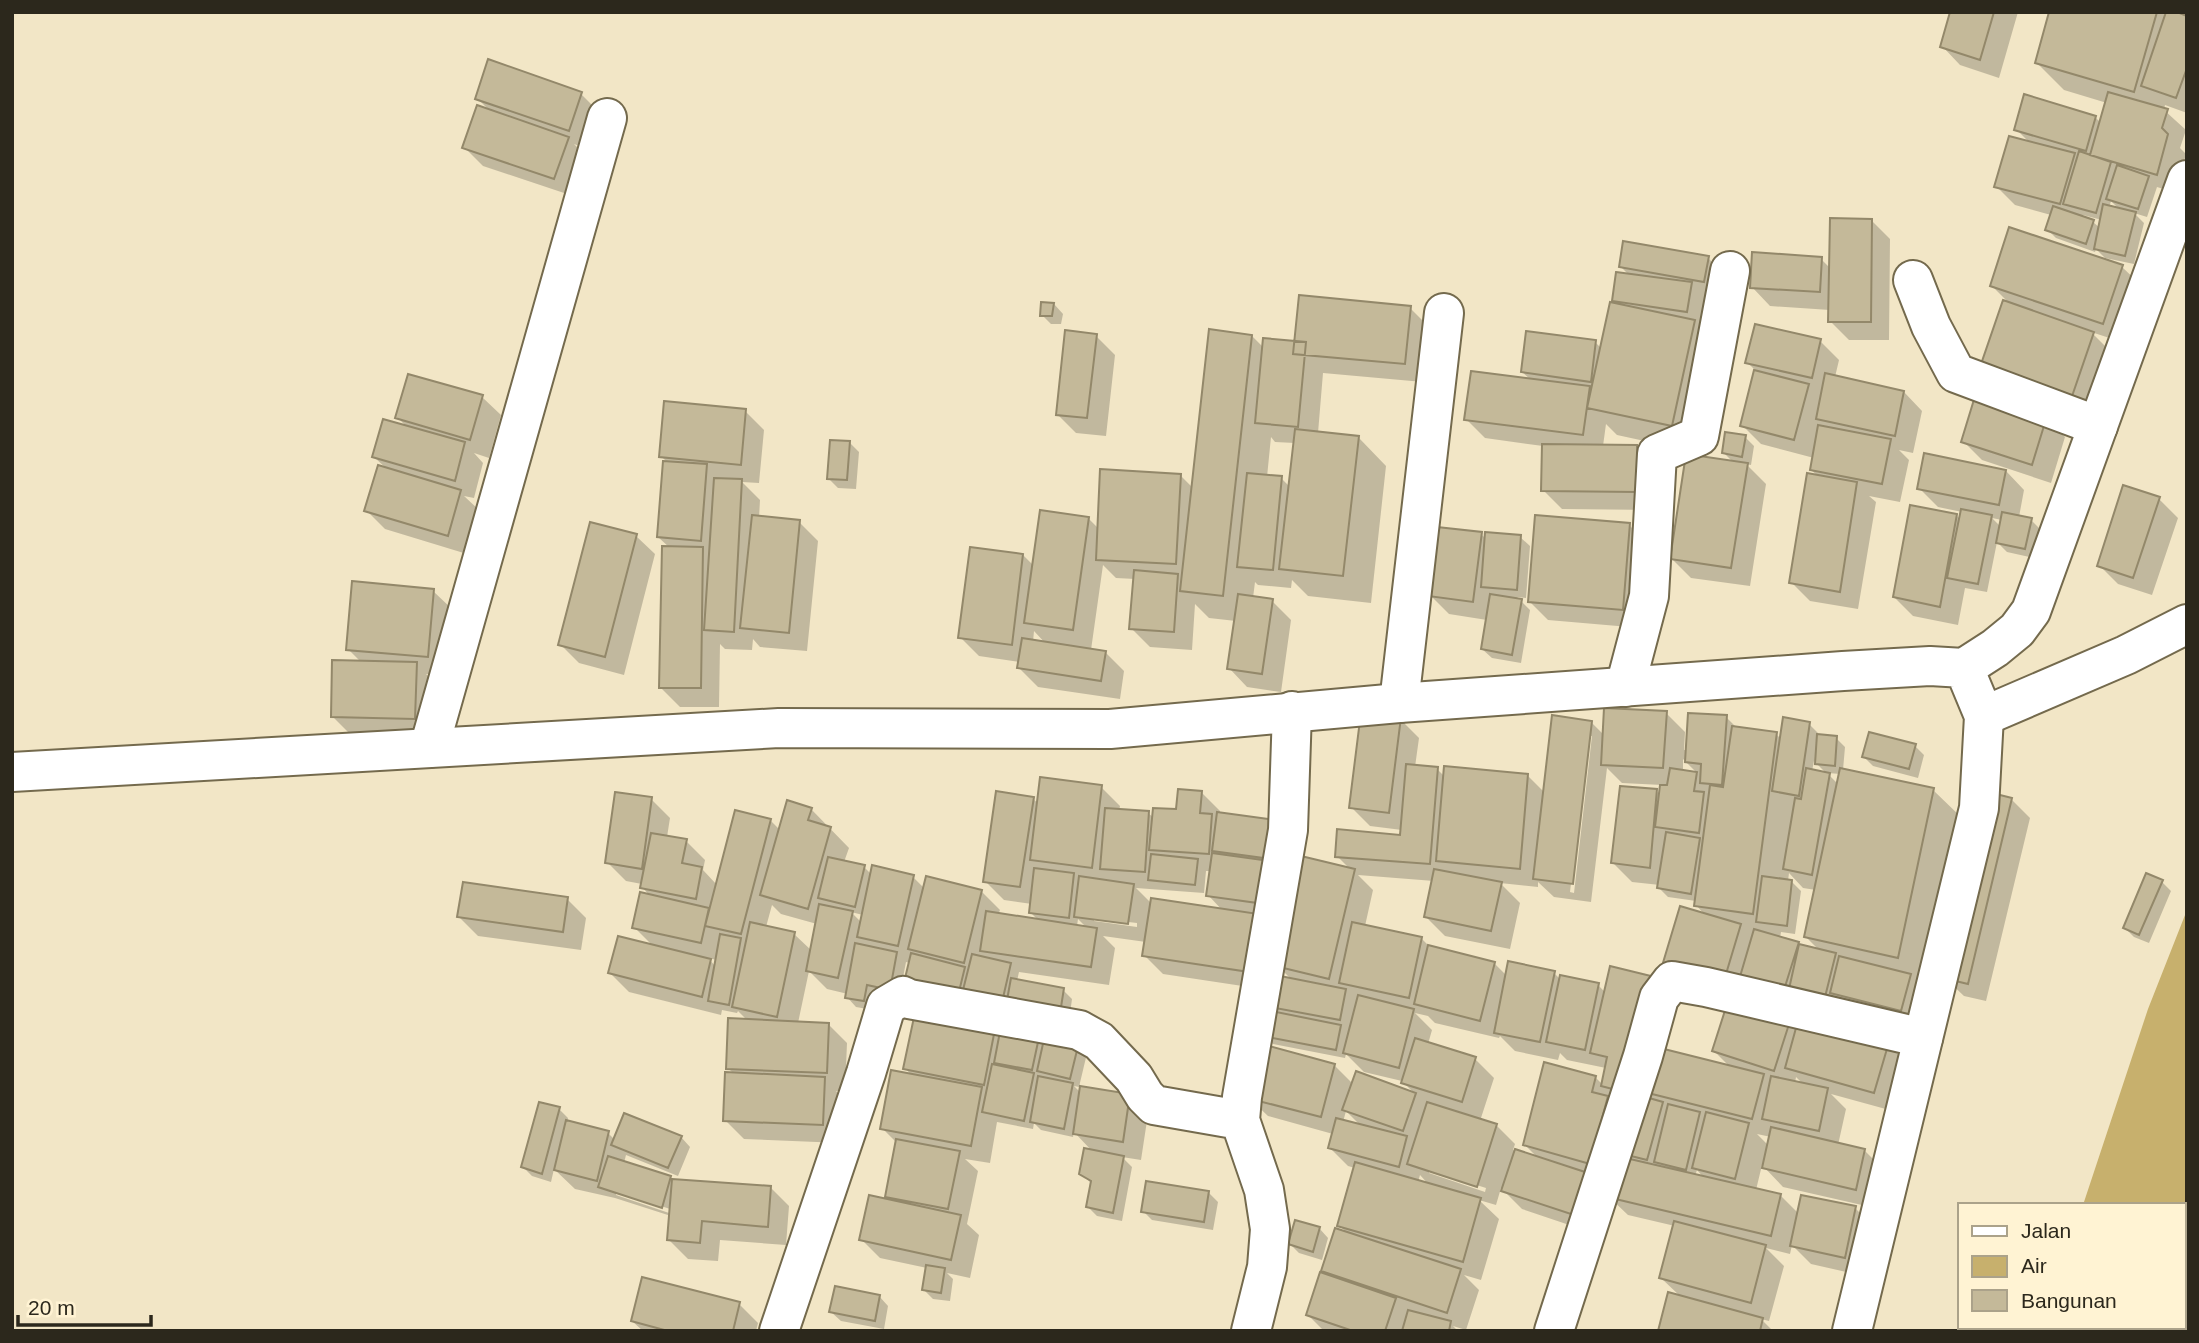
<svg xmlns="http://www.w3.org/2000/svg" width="2199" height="1343" font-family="Arial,sans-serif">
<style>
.water{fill:#c7b06d}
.shadow{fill:#0003;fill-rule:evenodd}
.building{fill:#c4b999;stroke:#93886a;stroke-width:2}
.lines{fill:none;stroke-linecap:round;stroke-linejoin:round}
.street-casing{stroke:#746a4d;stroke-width:42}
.secondary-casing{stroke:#746a4d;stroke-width:42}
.street{stroke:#fff;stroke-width:38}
.secondary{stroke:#fff;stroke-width:38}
</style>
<rect width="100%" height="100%" fill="#f2e6c6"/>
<path class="water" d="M2187,910V1331H2041L2042,1327H2183V1205H2083L2148,1009Z"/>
<path class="shadow" d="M1952,12H2018L1999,78L1960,65L1942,46Z
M2051,12H2162L2167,17L2187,18V113L2165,105L2164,110L2186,130L2180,148L2186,154L2176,193L2157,187L2147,217L2134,213L2144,223L2134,264L2105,258L2096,249L2095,252L2056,238L2047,229L2051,215L2015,205L1996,186L2031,144L2016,129L2095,117L2101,123L2107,103L2064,90L2037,63ZM2111,201L2120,210L2109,208ZM2083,215L2102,220L2100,228L2093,222L2082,218Z
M581,94L600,113L587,149L574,144L587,157L573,196L483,166L464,147L490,111L477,98Z
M1871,220L1890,239L1889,340H1849L1830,321V310L1770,306L1752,287L1821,259L1831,269Z
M1708,258L1727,277L1723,300L1704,297L1710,303L1700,453L1617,435L1606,424L1603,446H1636L1655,465V510L1562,509L1543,490V446L1485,438L1466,419L1531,380L1522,372L1595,342L1602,349L1619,306L1614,300L1629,275L1621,267Z
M2122,267L2141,285L2122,342L2091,332L2112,353L2088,423L2010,304L1992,286Z
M1054,304L1063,314L1061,324H1051L1042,315Z
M1410,308L1429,327L1423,382L1323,373L1318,433L1359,438L1386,466L1371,603L1308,596L1292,580L1291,588L1258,585L1255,582L1253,598L1272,601L1291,620L1281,692L1247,687L1229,668L1236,621L1209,618L1195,604L1192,650L1150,647L1131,628L1135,579L1116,578L1103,565L1091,650L1105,652L1124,671L1120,699L1038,687L1019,668L1020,662L979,656L960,637L1023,555L1034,566L1088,518L1099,529L1181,476L1193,488L1252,336L1264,348L1296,343ZM1271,437L1275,442L1295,443L1290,487L1281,478L1267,477ZM1034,631L1046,644L1033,642Z
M1096,336L1115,355L1106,436L1076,433L1057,414Z
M1820,341L1839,360L1835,377L1904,392L1922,411L1913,453L1899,450L1909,460L1900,502L1869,496L1876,502L1858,609L1810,601L1791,582L1819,477L1811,470L1814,458L1761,444L1742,425L1756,371L1747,362Z
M482,397L501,415L489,458L474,453L483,463L474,498L464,496L479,510L467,554L385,529L366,510L388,470L374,457L408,428L397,417Z
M745,411L764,430L759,483L742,482L760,500L759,518L799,522L818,541L807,651L760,647L753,639L752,650L725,649L720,644L719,707H680L661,688L670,548L658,537L668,463L661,456Z
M2046,418L2065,437L2051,483L1982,460L1963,441Z
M1745,437L1754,446L1751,465L1746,464L1766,484L1750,586L1691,578L1672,559L1734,463L1724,453Z
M850,443L859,452L856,489L838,488L829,479Z
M2006,471L2024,490L2019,517L2031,520L2040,529L2034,558L2007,552L1997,542L1987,592L1965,588L1958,625L1913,616L1894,597L1956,515L1961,520L1962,512L1938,507L1919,488ZM1992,518L2002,520L2001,527Z
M2159,499L2178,518L2152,595L2118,584L2099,565Z
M1629,525L1648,544L1641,628L1548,620L1529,601Z
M1481,534L1486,539L1520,537L1530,546L1526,598L1517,597L1530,610L1521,663L1492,658L1482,649L1487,620L1449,614L1430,595Z
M636,536L655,554L624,675L579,663L560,644Z
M433,591L452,609L446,675L426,674L435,682L433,737L351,735L332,716L361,662L348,649Z
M1666,713L1685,732L1684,750H1687L1726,717L1738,729L1776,734L1781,739L1809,724L1818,733L1817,736L1836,738L1845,747L1843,770L1933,790L1961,817L1920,1029L1851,1012L1836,997L1834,1005L1888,1044L1907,1063L1893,1111L1831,1094L1846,1109L1838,1145L1865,1151L1883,1169L1875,1208L1783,1187L1762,1165L1756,1190L1780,1195L1799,1214L1855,1208L1874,1227L1864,1276L1811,1264L1792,1245L1790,1254L1766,1248L1784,1266L1769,1321L1761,1319L1773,1331H1659L1681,1297L1661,1278L1675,1226L1628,1215L1608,1196L1596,1234L1522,1209L1501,1188L1496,1205L1479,1200L1499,1219L1481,1280L1464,1275L1479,1290L1466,1330L1453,1326L1458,1331H1324L1308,1315L1331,1278L1323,1270L1348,1234L1339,1225L1355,1168L1348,1166L1330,1148L1333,1134L1268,1116L1249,1098L1334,1065L1353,1084L1357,1074L1416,1095L1402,1081L1364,1072L1346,1054L1345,1058L1273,1044L1264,1035L1269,990L1163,974L1144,955L1146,942L1103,936L1115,948L1109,985L1019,972L1017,981L1063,990L1072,999L1068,1028L1088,1049L1079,1087L1074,1086L1081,1093L1129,1095L1148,1114L1141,1160L1122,1157L1132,1167L1122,1221L1097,1216L1088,1207L1092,1184L1081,1173L1093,1152L1074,1132L1073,1137L1041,1130L1034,1123L1033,1129L997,1122L990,1163L965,1159L978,1171L967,1224L979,1235L970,1278L947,1273L953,1279L950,1301L933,1299L924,1290L927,1268L880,1258L861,1239L892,1202L887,1196L897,1143L882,1128L912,1076L905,1068L918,1005L910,963L906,962L899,998L873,1010L856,1007L847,997L848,994L827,989L809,971L798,1023L828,1024L847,1043L845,1091H836L843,1098L841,1143L744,1139L725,1120L734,1074L728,1068L748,1021L738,1011L737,1013L722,1010L721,1015L629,992L610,973L654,947L634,927L651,897L642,887V884L626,881L607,862L651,799L670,818L667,837L686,841L705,860L703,870L717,885L770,820L780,830L811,809L849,848L844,862L864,867L872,875L913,877L925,889L981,891L1000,910L998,915L1039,921L1031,913L1032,904L1004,900L985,881L1033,799L1039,804L1101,787L1120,806L1119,811L1148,813L1154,818L1178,811L1201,792L1220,811V814L1290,877L1351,870L1337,856L1402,837V830L1370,826L1351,807L1400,719L1419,738L1415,767L1437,769L1445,777L1528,776L1545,793L1591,722L1604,735ZM1588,736H1592L1574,893L1570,892ZM1683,759L1698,774L1683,771ZM1814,761L1827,774L1812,771ZM1607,768L1622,783L1662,785L1661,795L1656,791L1613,863L1632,882L1660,885L1659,888L1668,897L1696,901V905L1705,915L1731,999L1714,1051L1730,1067L1661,1050L1598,985L1561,980L1554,973L1507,976L1494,963L1430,947L1421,938L1365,926L1373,890L1358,875L1434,881L1426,917L1445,936L1510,949L1520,903L1500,883L1538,887V882L1554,897L1591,902ZM1827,773L1841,774L1839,785ZM1206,871H1211L1208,895L1223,911L1152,904L1136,888L1204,893ZM1789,873L1803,888L1816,890L1806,937L1820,951L1780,938L1781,932L1795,934L1801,891L1792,882L1788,881ZM772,905L781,914L817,924L812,951L794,934L766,927ZM851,912L863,915L862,923ZM1094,918L1137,923V927L1094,921ZM1078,919L1087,928L1077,926ZM708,958L717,960L716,967ZM1278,966L1293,981L1276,977ZM1415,1013L1428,1016L1435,1023L1499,1038L1500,1036L1515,1051L1558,1060L1560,1053L1567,1060L1606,1068L1603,1085L1595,1077L1525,1145L1538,1158L1513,1150L1515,1144L1496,1125L1480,1121L1494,1078L1475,1059L1428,1044L1432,1030ZM1796,1077L1804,1085L1795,1083ZM1346,1111L1361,1126L1343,1122ZM1757,1134L1771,1137L1769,1146ZM1429,1170L1486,1188L1485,1192L1429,1173ZM1697,1170L1704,1178L1695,1176ZM1420,1175L1430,1186L1418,1182Z
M1915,746L1924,755L1918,778L1873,766L1864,757Z
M2011,799L2030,818L1986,1001L1964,996L1945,978Z
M2162,882L2171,891L2149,943L2134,937L2125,928Z
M567,899L586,918L581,950L478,936L459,917Z
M559,1109L568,1118L567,1123L608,1133L615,1140L681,1137L690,1147L678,1176L626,1155L624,1163L673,1180L770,1187L789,1206L786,1245L720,1240L718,1261L688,1259L669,1240L671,1216L615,1198L575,1189L554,1169L551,1182L532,1176L523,1167ZM616,1191L670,1209L669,1213L616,1195Z
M1209,1193L1218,1202L1213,1230L1152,1220L1143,1211Z
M1319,1228L1328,1238L1322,1260L1299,1253L1290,1244Z
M879,1296L888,1306L884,1329L841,1321L831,1312Z
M739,1304L758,1323L756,1331H643L632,1321Z"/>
<path class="building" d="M1950,12H1994L1980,60L1940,47Z
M2049,12H2157L2134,92L2035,63Z
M2166,12H2177L2187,16V68L2176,98L2141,86Z
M488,59L582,92L569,131L475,99Z
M2108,92L2168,109L2162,128L2168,134L2157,175L2090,155Z
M2024,94L2096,116L2086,151L2014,130Z
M477,105L569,137L554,179L462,148Z
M2009,136L2075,153L2060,204L1994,187Z
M2079,151L2111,162L2096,213L2063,204Z
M2117,165L2149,176L2138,209L2106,199Z
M2103,204L2136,212L2125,256L2094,249Z
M2053,206L2094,220L2086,244L2045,230Z
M1830,218L1872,219L1871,322H1828Z
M2009,227L2123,265L2103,324L1990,286Z
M1623,241L1709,256L1704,282L1619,267Z
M1752,252L1822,257L1820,292L1750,288Z
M1616,272L1692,282L1687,312L1612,301Z
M1299,295L1411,306L1405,364L1293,354Z
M2003,300L2094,332L2069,405L1978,373Z
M1041,302L1054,303L1052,316H1040Z
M1610,302L1695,320L1672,426L1587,408Z
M1755,324L1821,339L1812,378L1745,363Z
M1209,329L1252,335L1223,596L1180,591Z
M1065,330L1097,334L1087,418L1056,415Z
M1526,331L1596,340L1591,382L1521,372Z
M1263,338L1306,342L1298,427L1255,423Z
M1754,370L1809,384L1794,440L1740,426Z
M1471,371L1590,386L1583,435L1464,420Z
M1825,373L1904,391L1895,436L1816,419Z
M408,374L483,395L470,440L395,418Z
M1976,393L2047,416L2032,465L1961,442Z
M664,401L746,409L741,465L659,457Z
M383,419L465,442L455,481L372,457Z
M1818,425L1891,439L1882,484L1810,470Z
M1295,429L1359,436L1343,576L1279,569Z
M1725,432L1746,435L1742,457L1722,453Z
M830,440L850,441L847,480L827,479Z
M1542,444L1637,445V492L1541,491Z
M1924,453L2006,470L1999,505L1917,489Z
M1686,454L1748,463L1731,568L1670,559Z
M663,461L707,464L701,541L657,537Z
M378,465L461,490L448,536L364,511Z
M1100,469L1181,474L1176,564L1096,560Z
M1247,473L1282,476L1273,570L1237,567Z
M1807,473L1857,482L1840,592L1789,583Z
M714,478L742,479L734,632L704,630Z
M2123,485L2160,497L2133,578L2097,566Z
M1910,505L1957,514L1940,607L1893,597Z
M1961,509L1992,515L1978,584L1947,578Z
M1040,510L1089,517L1073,630L1024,623Z
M2002,512L2032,518L2025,549L1996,543Z
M752,515L800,520L789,633L740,628Z
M1535,515L1630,523L1623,610L1528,602Z
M590,522L637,534L605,657L558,645Z
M1437,527L1482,532L1473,602L1428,596Z
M1485,532L1521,535L1517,590L1481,587Z
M662,546L703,547L701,688H659Z
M970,547L1023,554L1012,645L958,638Z
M1134,570L1178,574L1174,632L1129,629Z
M352,581L434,589L428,657L346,650Z
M1238,594L1273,599L1262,674L1227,669Z
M1490,594L1522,599L1512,655L1481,649Z
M1022,638L1106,651L1101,681L1017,668Z
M332,660L417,662L415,719L331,717Z
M1604,708L1667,711L1663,768L1601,765Z
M1361,712L1401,717L1389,813L1349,808Z
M1688,713L1727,715L1722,785L1700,783L1701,764L1685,762Z
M1552,715L1592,721L1573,884L1533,879Z
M1783,717L1810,722L1799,796L1772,791Z
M1732,726L1777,732L1753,914L1694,906L1710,785L1723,787Z
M1869,732L1916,744L1909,769L1862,757Z
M1817,734L1837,736L1835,766L1815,764Z
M1406,764L1438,767L1430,864L1335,857L1337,829L1400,835Z
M1444,766L1528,774L1520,869L1436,861Z
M1670,768L1697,772L1694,791L1704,792L1699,833L1655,827L1660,785H1667Z
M1806,768L1830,773L1812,875L1783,869L1795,798L1801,799Z
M1840,768L1934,788L1898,958L1804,937Z
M1040,777L1102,785L1092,868L1030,860Z
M1620,786L1657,789L1650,868L1611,863Z
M1178,789L1202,791L1200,813L1212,814L1209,854L1149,850L1153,808L1176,809Z
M996,791L1034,797L1020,887L983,882Z
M615,792L652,797L642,869L605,863Z
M1988,792L2012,798L1968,984L1943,978Z
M787,800L812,808L808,820L831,827L808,909L760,895Z
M1105,808L1149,811L1145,872L1100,869Z
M735,810L771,819L741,934L705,926Z
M1217,812L1276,820L1271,859L1212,851Z
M1666,832L1700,838L1691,894L1657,888Z
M651,833L687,839L682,863L702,867L696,899L640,888Z
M1212,853L1270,861L1265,904L1206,896Z
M1151,854L1198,859L1195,885L1148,880Z
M1301,856L1355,869L1329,979L1275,966Z
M828,857L865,865L855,907L818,898Z
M872,865L914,875L898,946L857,937Z
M1034,868L1074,873L1069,918L1029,913Z
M1434,869L1502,882L1491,931L1424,917Z
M2146,873L2163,880L2139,935L2123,928Z
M926,876L982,890L964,963L908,949Z
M1079,876L1134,884L1128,924L1074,917Z
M1762,876L1792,880L1787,926L1756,922Z
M463,882L568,897L563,932L457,917Z
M640,892L709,908L701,943L632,928Z
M1151,898L1265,915L1256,973L1142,956Z
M819,904L853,911L838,978L806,971Z
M1680,906L1741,924L1723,984L1662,966Z
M986,911L1097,928L1091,967L980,951Z
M750,922L795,932L777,1017L732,1007Z
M1352,922L1422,937L1409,998L1339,983Z
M1754,929L1799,942L1783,993L1739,980Z
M720,934L741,938L729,1005L708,1001Z
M618,936L711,959L702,997L608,973Z
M855,943L897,952L890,990L867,985L864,1001L845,998Z
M1799,944L1836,953L1825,997L1789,989Z
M1428,945L1495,962L1480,1021L1414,1004Z
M911,953L965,967L956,1004L902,991Z
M972,954L1011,963L1000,1011L960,1002Z
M1839,956L1911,974L1901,1011L1830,993Z
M1508,961L1555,971L1540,1042L1494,1033Z
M1610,966L1655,977L1628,1093L1601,1086L1607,1057L1590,1053Z
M1270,974L1346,989L1340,1020L1264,1006Z
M1560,975L1599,983L1585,1050L1546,1042Z
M1011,978L1064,988L1059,1020L1005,1011Z
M1358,995L1414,1009L1399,1068L1343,1053Z
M1729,998L1791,1018L1774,1071L1712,1051Z
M917,1003L997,1019L984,1085L903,1069Z
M1266,1010L1341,1025L1336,1050L1262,1036Z
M1799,1017L1889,1042L1874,1093L1785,1068Z
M728,1018L829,1023L827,1073L726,1069Z
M1002,1021L1041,1028L1032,1070L994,1063Z
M1046,1030L1080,1038L1070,1079L1037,1071Z
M1415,1038L1476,1057L1462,1102L1401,1083Z
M1262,1044L1335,1064L1321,1117L1247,1098Z
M1652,1046L1764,1074L1752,1119L1640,1091Z
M1544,1062L1596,1076L1592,1092L1608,1096L1590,1164L1523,1145Z
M992,1064L1034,1073L1024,1121L982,1112Z
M891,1070L982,1087L971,1146L880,1129Z
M1356,1071L1416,1093L1403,1131L1342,1110Z
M725,1072L825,1077L823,1125L723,1121Z
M1038,1076L1073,1083L1064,1129L1030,1122Z
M1771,1076L1828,1088L1819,1131L1762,1119Z
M1080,1086L1130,1094L1123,1142L1073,1134Z
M1635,1094L1663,1102L1647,1160L1619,1153Z
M539,1102L560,1107L542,1174L521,1167Z
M1427,1102L1497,1124L1477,1187L1407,1164Z
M1668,1104L1700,1112L1686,1170L1654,1162Z
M1706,1112L1749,1123L1735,1179L1692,1168Z
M624,1113L682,1136L668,1168L611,1145Z
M1336,1118L1407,1136L1399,1167L1328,1148Z
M566,1120L609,1131L597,1181L554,1170Z
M1771,1127L1865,1149L1856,1190L1762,1168Z
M896,1139L960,1151L948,1209L885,1197Z
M1084,1148L1124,1156L1113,1213L1086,1207L1091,1181L1079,1174Z
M1515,1149L1591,1174L1577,1216L1501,1191Z
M608,1156L671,1176L662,1208L598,1187Z
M1617,1156L1781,1194L1771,1236L1607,1197Z
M1355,1162L1481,1198L1463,1262L1337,1226Z
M672,1179L771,1186L768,1227L702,1221L700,1243L667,1240Z
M1146,1181L1209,1191L1204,1222L1141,1212Z
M869,1195L961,1215L951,1260L859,1240Z
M1801,1195L1856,1206L1845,1258L1790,1246Z
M1295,1220L1320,1227L1313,1252L1288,1244Z
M1674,1221L1766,1245L1751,1303L1659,1278Z
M1335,1228L1461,1269L1447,1313L1321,1271Z
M926,1265L945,1268L941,1293L922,1290Z
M1320,1272L1396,1298L1385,1331H1353L1306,1315Z
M642,1277L740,1302L733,1331H668L631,1321Z
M835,1286L880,1295L875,1321L829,1312Z
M1668,1292L1763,1318L1760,1331H1658Z
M1408,1310L1451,1321L1449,1331H1402Z"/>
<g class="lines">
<g class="street-casing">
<path id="street" d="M1913,280L1931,326L1956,373L2098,426
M1625,687L1649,596L1657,454L1699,436L1730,271
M1399,703L1444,313
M1984,716L2126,655L2187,624
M429,748L607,118
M779,1331L866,1073L886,1006L903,996L909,999L1079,1030L1099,1041L1134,1078L1145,1096L1154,1105L1240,1120
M1251,1331L1267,1267L1270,1229L1264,1190L1240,1120L1242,1097L1288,830L1292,711
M1554,1331L1643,1056L1659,998L1672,981L1706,987L1923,1038"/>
</g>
<g class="secondary-casing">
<path id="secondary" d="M12,772L779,728L1110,729L1399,703L1843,671L1930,666L1964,668L1995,648L2017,630L2031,611L2187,180
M1852,1331L1979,808L1984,716L1964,668"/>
</g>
<use href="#street" class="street"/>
<use href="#secondary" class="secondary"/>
</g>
<rect width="2199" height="1343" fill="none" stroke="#2c281c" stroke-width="28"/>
<rect x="1958" y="1203" width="228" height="126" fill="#fff3d3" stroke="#aba28a" stroke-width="2"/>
<rect x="1972" y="1226" width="35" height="10" fill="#ffffff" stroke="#aba28a" stroke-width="2"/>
<text x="2021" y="1238" font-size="21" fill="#2c281c">Jalan</text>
<rect x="1972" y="1256" width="35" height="21" fill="#c7b06d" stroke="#aba28a" stroke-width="2"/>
<text x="2021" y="1273" font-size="21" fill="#2c281c">Air</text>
<rect x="1972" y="1290" width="35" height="21" fill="#c4b999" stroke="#aba28a" stroke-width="2"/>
<text x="2021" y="1308" font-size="21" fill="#2c281c">Bangunan</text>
<path d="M18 1315v10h133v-10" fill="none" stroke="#2c281c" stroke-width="3.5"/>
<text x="28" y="1315" font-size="21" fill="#2c281c" stroke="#fff3d3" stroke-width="5" paint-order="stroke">20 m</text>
</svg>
